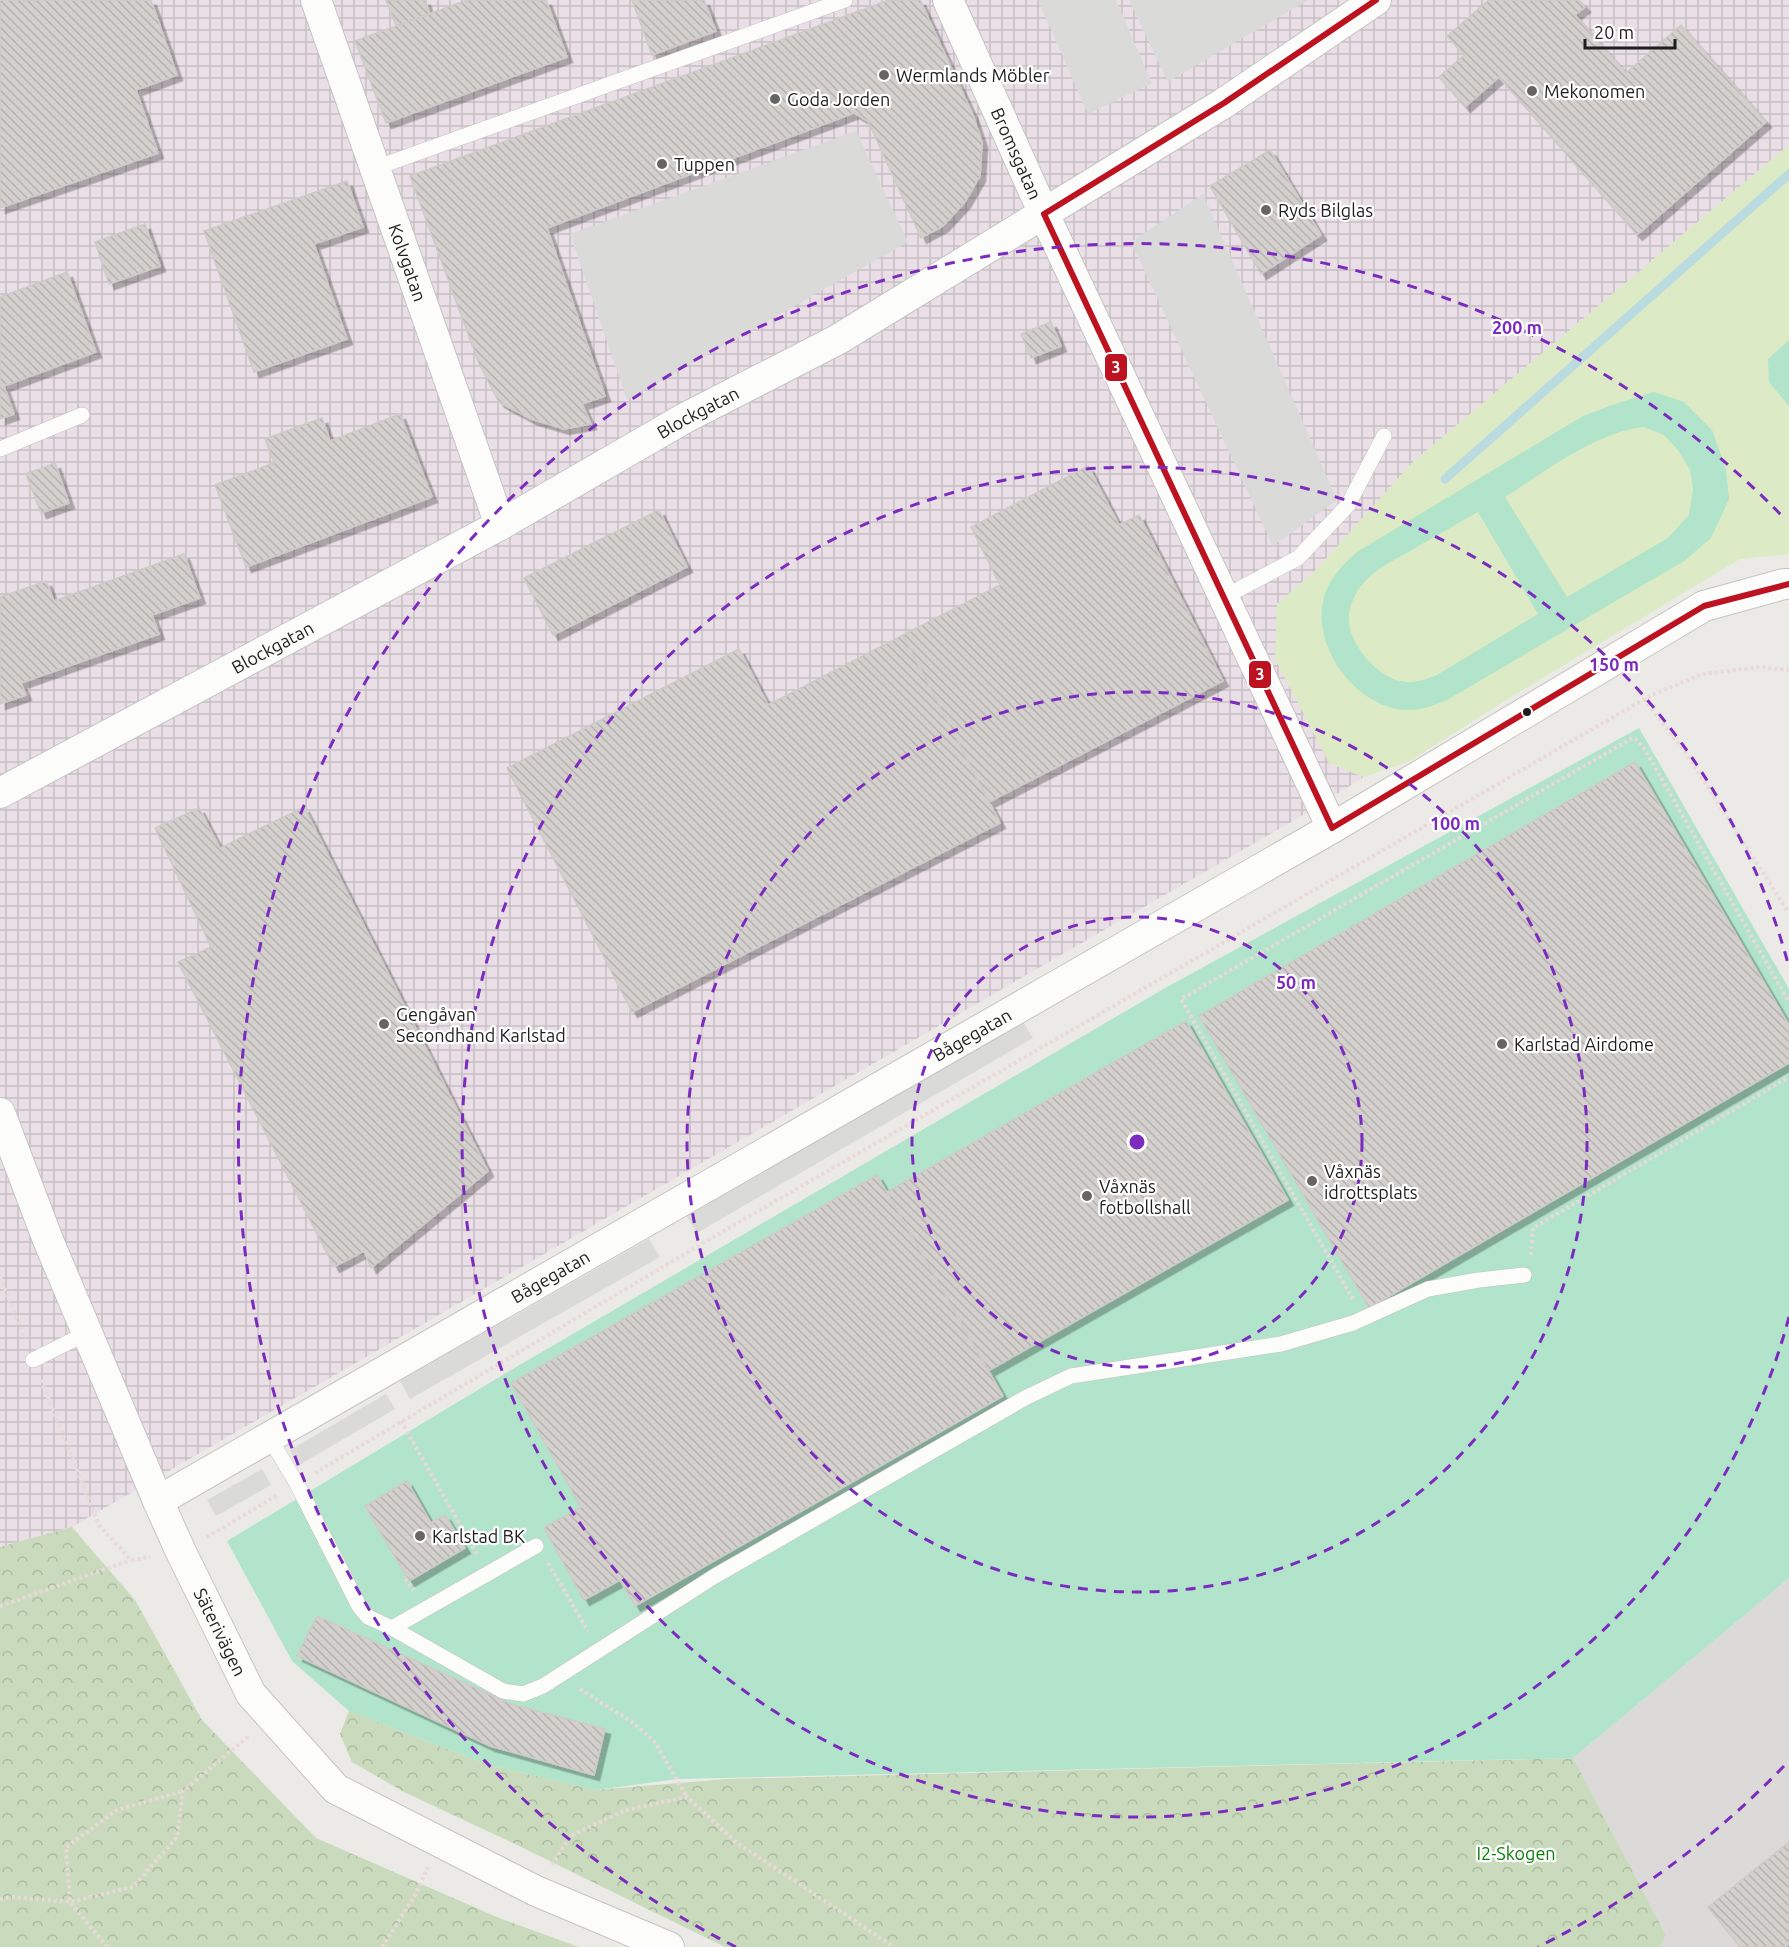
<svg xmlns="http://www.w3.org/2000/svg" width="1789" height="1947" font-family="Ubuntu,sans-serif">
<style>
.residential{fill:#dbdad8}
.industrial{fill:url(#industrial-grid)}
.religious{fill:#dadad8}
.grass{fill:#dceac5}
.forest{fill:url(#forest-crowns)}
.pitch{fill:#b1e4ca;fill-rule:evenodd}
.lines{fill:none;stroke-linecap:round;stroke-linejoin:round}
.stream{stroke:#badbe0;stroke-width:9}
.building{fill:url(#building-back-hatch);stroke:#cfcbc8;stroke-width:1.5;filter:url(#shadow)}
.service-casing{stroke:#c5c4c3;stroke-width:16}
.minor-casing{stroke:#c5c4c3;stroke-width:32}
.path{stroke:#ead9d9;stroke-width:4;stroke-dasharray:3 3;stroke-linecap:butt}
.service{stroke:#fcfcfb;stroke-width:15}
.minor{stroke:#fcfcfb;stroke-width:30}
.bus-1-casing{stroke:#fff;stroke-width:10}
.bus-1{stroke:#bd1220;stroke-width:6}
.ring{fill:none;stroke:#7b2cbf;stroke-width:3;stroke-dasharray:10 8}
.poi-dot{fill:#666564;stroke:#fff;stroke-width:2}
.bus-dot{fill:#1e1e1e;stroke:#fff;stroke-width:2}
.labels{text-anchor:middle;dominant-baseline:central;stroke-width:4.5;stroke-linejoin:round;paint-order:stroke}
.poi-label{font-size:18px;fill:#1e1e1e;stroke:#fff;text-anchor:start}
.street-label{font-size:18px;fill:#1e1e1e;stroke:#fff}
.park-label{font-size:18px;fill:#0a7e0a;stroke:#fff}
.centre{fill:#7b2cbf;stroke:#fff;stroke-width:3}
.ring-label{font-size:18px;text-anchor:middle;font-weight:bold;fill:#7b2cbf;stroke:#fff;stroke-width:4.5;stroke-linejoin:round;paint-order:stroke}
.line-badge{stroke:#fff;stroke-width:2}
.badge-label{font-size:16px;text-anchor:middle;font-weight:bold;fill:#fff}
</style>
<defs>
<pattern id="industrial-grid" width="8" height="8" patternUnits="userSpaceOnUse" patternTransform="scale(1.5)"><rect width="8" height="8" fill="#eadfe6"/><path d="M0 4h8M4 0v8" fill="none" stroke="#c8bfc5"/></pattern>
<pattern id="forest-crowns" width="20" height="18" patternUnits="userSpaceOnUse" patternTransform="scale(1.5)"><rect width="20" height="18" fill="#c9dbbc"/><path d="M2 6a3 3 0 1 1 6 0M12 15a3 3 0 1 1 6 0" fill="none" stroke="#acbca1"/></pattern>
<pattern id="building-back-hatch" width="6" height="6" patternUnits="userSpaceOnUse" patternTransform="scale(1.5)"><rect width="6" height="6" fill="#d3d0ce"/><path d="M-1 5l2 2M0 0l6 6M5-1l2 2" fill="none" stroke="#b5b2b0"/></pattern>
<filter id="shadow"><feDropShadow dx="5.5" dy="5.5" stdDeviation="0" flood-color="#0004"/></filter>
</defs>
<rect width="100%" height="100%" fill="#eceae7"/>
<path class="residential" d="M1789,1578V1947H1660L1666,1935L1573,1758Z"/>
<path class="industrial" d="M0,0H1789V145L1412,463L1316,570L1277,604L1329,763L1364,777L1298,818L72,1527L0,1547Z"/>
<path class="religious" d="M1038,0H1116L1152,83L1088,114Z
M1129,0H1308L1168,82Z
M856,131L908,242L627,400L570,234Z
M1203,194L1337,500L1273,546L1131,242Z
M1022,1020L1033,1038L697,1233L686,1215Z
M649,1239L660,1257L410,1399L400,1381Z
M386,1394L395,1409L299,1465L290,1450Z
M262,1469L271,1485L216,1516L207,1500Z"/>
<path class="grass" d="M1789,145V554L1740,559L1506,700L1410,761L1364,777L1329,763L1275,659L1277,604L1316,570L1412,463Z"/>
<path class="forest" d="M72,1527L135,1600L202,1720L316,1838L499,1918L579,1947H0V1547Z
M349,1711L486,1764L595,1790L727,1779L1573,1758L1666,1935L1660,1947H725L515,1844L404,1792L352,1762L340,1734Z"/>
<path class="pitch" d="M1789,340V406L1769,382L1768,359Z
M1654,392L1684,402L1712,430L1726,469L1729,499L1711,538L1684,561L1447,700C1435,705 1420,711 1407,710C1357,708 1313,649 1323,601C1327,581 1342,565 1357,552L1583,416L1618,403ZM1644,427L1664,435L1678,450L1690,470L1693,489L1689,515L1668,538L1567,597L1505,497C1544,472 1598,431 1644,427ZM1478,512L1538,614L1437,675C1427,679 1416,683 1406,682C1380,680 1352,648 1349,623C1348,612 1351,602 1357,592C1370,569 1400,558 1422,544C1441,534 1459,522 1478,512Z
M1639,728L1789,989V1578L1573,1758L678,1779L595,1790L486,1764L349,1711L292,1661L227,1541L506,1373L1167,987Z"/>
<g class="lines">
<path class="stream" d="M1445,479L1789,174"/>
</g>
<path class="building" d="M0,0H151L177,75L136,90L158,153L0,208Z
M386,0H425L430,14L396,26Z
M467,0H546L567,57L386,123L355,41Z
M632,0H704L716,31L652,55Z
M889,0H920L973,115L982,142L980,176L965,202L943,226L921,238L868,121L854,113L547,228L605,396L582,404L591,424L564,429L531,419L499,402L479,364L410,176Z
M1489,0H1579L1585,7L1575,15L1626,73L1681,25L1766,122L1637,235L1499,77L1465,107L1439,77L1464,55L1447,36Z
M1270,150L1321,235L1261,274L1210,186Z
M347,181L363,227L314,244L347,339L254,372L204,231Z
M145,224L160,266L109,284L95,242Z
M67,272L96,352L4,386L14,414L0,419V297Z
M1051,322L1061,346L1031,358L1021,334Z
M400,414L432,497L246,567L215,485L274,463L265,439L322,418L330,441Z
M55,463L69,503L41,513L26,474Z
M1088,466L1119,525L1139,515L1223,681L989,802L903,635L1000,585L971,527Z
M659,510L687,567L553,635L524,578Z
M184,554L200,598L152,615L159,634L21,683L26,695L0,704V597L46,581L54,601Z
M903,635L1000,823L632,1012L507,768L739,649L768,705Z
M1635,762L1789,1025V1063L1369,1308L1199,1016Z
M304,807L488,1171L371,1268L364,1251L334,1267L178,962L211,947L155,828L199,808L220,848Z
M1186,1021L1288,1200L988,1371L887,1192Z
M877,1175L1003,1396L635,1606L620,1580L584,1600L544,1528L581,1507L511,1383Z
M407,1481L431,1523L445,1515L465,1548L409,1581L365,1506Z
M317,1616L511,1704L605,1729L594,1775L490,1746L297,1656Z
M1789,1842V1944L1786,1947H1740L1708,1907Z"/>
<g class="lines">
<g class="service-casing">
<path id="service" d="M375,168L845,0
M0,449L82,415
M1224,597L1298,558L1348,505L1384,436
M33,1360L87,1333
M269,1437L297,1484L359,1606L368,1617L392,1628L503,1691L523,1694L543,1686L715,1576L1025,1398L1071,1376L1281,1344L1353,1323L1428,1289L1479,1280L1524,1275
M392,1628L536,1546"/>
</g>
<g class="minor-casing">
<g id="minor">
<path id="s1" d="M316,0L500,525"/>
<path id="s2" d="M948,0L1044,214L1332,828"/>
<path id="s3" d="M0,793L500,525L685,418L837,340L1224,103L1376,0"/>
<path id="s4" d="M0,1113L48,1240L158,1501L181,1552L251,1694L336,1789L536,1891L669,1947"/>
<path id="s5" d="M158,1501L1332,828L1704,606L1784,584H1789"/>
</g>
</g>
<path class="path" d="M1644,699L1683,749L1789,913
M1531,1255L1533,1228L1789,1077
M0,1277L25,1339
M1353,1299L1181,999L1631,739L1635,738L1644,748L1789,1002
M41,1380L99,1525L131,1560L150,1557
M401,1421L477,1554
M315,1473L715,1236L1650,696L1702,674L1760,667L1789,670
M207,1537L278,1495
M548,1563L588,1631
M405,1579L414,1590
M0,1606L131,1560
M580,1689L632,1722L654,1741L687,1797
M552,1865L570,1836L626,1810L687,1797L736,1842L894,1947
M0,1899L13,1897L70,1902L133,1887L177,1837L183,1791L250,1735
M107,1947L70,1902L66,1847L117,1810L183,1791
M382,1947L415,1895L428,1867"/>
<use href="#service" class="service"/>
<use href="#minor" class="minor"/>
<g class="bus-1-casing">
<path id="bus-1" d="M1044,214L1332,828
M1044,214L1224,103L1376,0
M1332,828L1704,606L1789,584"/>
</g>
<use href="#bus-1" class="bus-1"/>
</g>
<g class="ring">
<circle cx="1137" cy="1142" r="225"/>
<circle cx="1137" cy="1142" r="450"/>
<path d="M1789 1317A675 675 0 1 1 1789 967"/>
<path d="M1784 1766A899 899 0 0 1 1538 1947M736 1947A899 899 0 1 1 1784 518"/>
</g>
<g class="poi-dot">
<circle cx="884" cy="75" r="6"/>
<circle cx="1532" cy="91" r="6"/>
<circle cx="775" cy="99" r="6"/>
<circle cx="662" cy="164" r="6"/>
<circle cx="1266" cy="210" r="6"/>
<circle cx="384" cy="1024" r="6"/>
<circle cx="1502" cy="1044" r="6"/>
<circle cx="1312" cy="1181" r="6"/>
<circle cx="1087" cy="1196" r="6"/>
<circle cx="420" cy="1536" r="6"/>
</g>
<circle class="bus-dot" cx="1527" cy="712" r="5"/>
<g class="labels">
<g class="poi-label">
<text x="896" y="75">Wermlands Möbler</text>
<text x="1544" y="91">Mekonomen</text>
<text x="787" y="99">Goda Jorden</text>
<text x="674" y="164">Tuppen</text>
<text x="1278" y="210">Ryds Bilglas</text>
<text x="396" y="1014">Gengåvan<tspan x="396" dy="21">Secondhand Karlstad</tspan></text>
<text x="1514" y="1044">Karlstad Airdome</text>
<text x="1324" y="1171">Våxnäs<tspan x="1324" dy="21">idrottsplats</tspan></text>
<text x="1099" y="1186">Våxnäs<tspan x="1099" dy="21">fotbollshall</tspan></text>
<text x="432" y="1536">Karlstad BK</text>
</g>
<g class="street-label">
<text stroke="none"><textPath href="#s2" startOffset="168">Bromsgatan</textPath></text>
<text stroke="none"><textPath href="#s1" startOffset="278">Kolvgatan</textPath></text>
<text stroke="none"><textPath href="#s3" startOffset="795">Blockgatan</textPath></text>
<text stroke="none"><textPath href="#s3" startOffset="309">Blockgatan</textPath></text>
<text stroke="none"><textPath href="#s5" startOffset="938">Bågegatan</textPath></text>
<text stroke="none"><textPath href="#s5" startOffset="452">Bågegatan</textPath></text>
<text stroke="none"><textPath href="#s4" startOffset="564">Säterivägen</textPath></text>
</g>
<g class="park-label">
<text x="1516" y="1853">I2-Skogen</text>
</g>
</g>
<circle cx="1137" cy="1142" r="9" class="centre"/>
<g class="ring-label">
<text x="1517" y="334">200 m</text>
<text x="1614" y="671">150 m</text>
<text x="1455" y="830">100 m</text>
<text x="1296" y="989">50 m</text>
</g>
<g class="line-badge">
<rect x="1104" y="353" width="24" height="29" rx="6" fill="#bd1220"/>
<rect x="1248" y="660" width="24" height="29" rx="6" fill="#bd1220"/>
</g>
<g class="badge-label">
<text x="1116" y="373">3</text>
<text x="1260" y="680">3</text>
</g>
<path d="M1585 39v9h90v-9" fill="none" stroke="#1e1e1e" stroke-width="3"/>
<text x="1594" y="39" font-size="18" fill="#1e1e1e" stroke="#ffffff" stroke-width="4.5" paint-order="stroke">20 m</text>
</svg>
